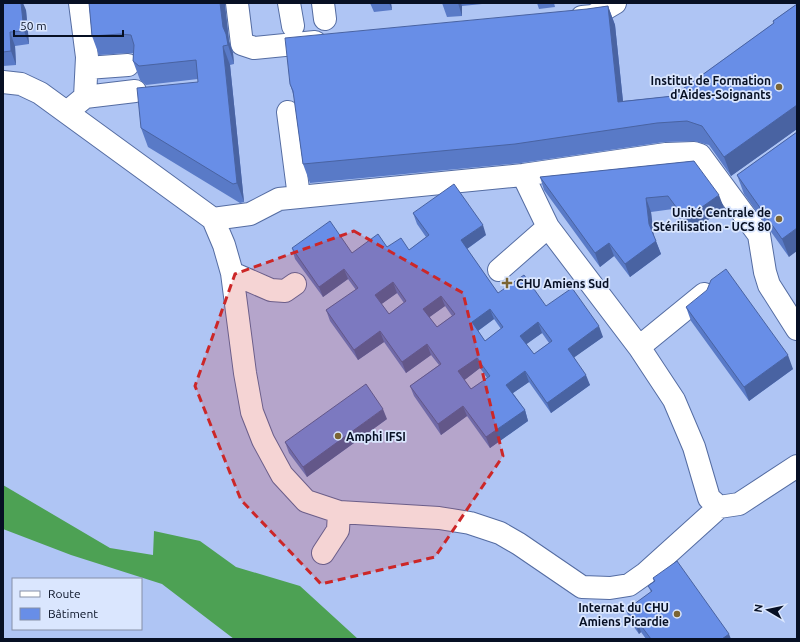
<svg xmlns="http://www.w3.org/2000/svg" width="800" height="642" font-family="Ubuntu,sans-serif">
<style>
.forest{fill:#4da154}
.lines{fill:none;stroke-linecap:round;stroke-linejoin:round}
.minor-casing{stroke:#546ca2;stroke-width:24}
.minor{stroke:#fff;stroke-width:22}
.wall{fill:#597ac7;fill-rule:evenodd}
.shaded-wall{fill:#4963a2}
.building{fill:#688ee7;stroke:#4963a2;fill-rule:evenodd}
.marked{fill:#cc2728;fill-opacity:0.2;stroke:#cc2728;stroke-width:3;stroke-dasharray:8 5;stroke-linejoin:round}
.poi-dot{fill:#7b6534;stroke:#dae6fe;stroke-width:1.5}
.labels{text-anchor:middle;dominant-baseline:central;stroke-width:3.5;stroke-linejoin:round;paint-order:stroke}
.poi-label{font-size:12px;font-weight:bold;fill:#071024;stroke:#dae6fe;text-anchor:end}
</style>
<rect width="100%" height="100%" fill="#afc5f4"/>
<path class="forest" d="M3,485L110,548L153,555L154,531L200,541L236,567L300,586L358,639H234L162,584L71,555L3,529Z"/>
<g class="lines">
<g class="minor-casing">
<path id="minor" d="M237,3L242,44L254,48L315,42
M289,3L293,26
M323,3L325,19
M582,17L593,16L615,3
M87,68L128,65
M3,82L21,84L40,93L213,219L224,245L232,273L245,373L252,412L263,440L282,475L306,501L339,512L439,518L470,523L500,533L519,544L582,587L610,588L629,585L646,573L719,507L739,504L797,466
M85,97L135,91
M67,112L85,97L87,57L80,3
M288,112L299,197
M523,175L548,227L639,347L674,400L694,447L709,498L719,507
M213,219L250,214L279,199L523,175L666,154L694,153L700,155L759,235L765,272L769,285L797,329
M499,270L548,227
M232,273L271,290L285,291L295,284
M639,347L704,294
M323,553L338,530L339,512"/>
</g>
<use href="#minor" class="minor"/>
</g>
<path class="wall" d="M3,3L26,10L29,44L15,46L16,65L3,66Z
M89,3H225V5L229,41L233,53L234,64L230,65L244,202L240,203L148,147L141,128L198,82V79L146,85L140,80L133,61V53H127L99,55L92,36Z
M370,3H391L392,10L374,12Z
M442,3H492L462,6V16L447,17Z
M537,3H554L555,7L539,9Z
M797,4V129L731,176L709,145L694,141L664,142L521,163L310,183L303,164L294,97L290,84L587,9L608,6L615,25L623,101L673,96L774,23L773,21Z
M797,132L789,257L744,194L737,175Z
M694,161L724,208L690,233L673,209L651,212L653,234L661,254L630,277L614,256L600,267L544,190L540,177Z
M413,213L486,235L467,249L498,293L546,306L603,337L574,357L590,385L551,413L529,382L513,393L525,410L528,421L490,448L467,416L441,435L414,396L410,386L439,365L431,355L406,373L384,342L358,360L330,321L326,310L356,290L348,279L323,297L295,259L292,248L352,253L387,247L409,250L426,237L417,224ZM397,293L404,303L389,314L381,304ZM445,306L452,316L437,327L429,317ZM494,319L501,329L485,341L478,331ZM542,333L549,343L534,354L526,344ZM480,368L487,378L471,389L464,380Z
M686,307L793,369L749,401L691,321Z
M387,419L307,477L289,453L285,442Z
M653,578L731,639H646L641,632L639,634L631,623L626,610L651,592L648,586L654,582Z"/>
<path class="shaded-wall" d="M21,3H23L26,10L29,44L24,31Z
M220,3H225V5L229,41L233,53L234,64L228,45L223,27Z
M389,3H391L392,10Z
M458,3H461L462,6V16Z
M608,6L615,25L625,121L618,102Z
M10,32L15,46L16,65L11,51Z
M223,46L230,65L244,202L237,183Z
M797,105V129L731,176L724,157Z
M719,195L724,208L690,233L685,219Z
M646,198L651,212L654,237L649,224Z
M483,225L486,235L464,251L461,240Z
M797,228V251L789,257L782,239Z
M656,241L661,254L630,277L625,264Z
M609,243L614,256L600,267L595,253Z
M344,269L348,279L323,297L319,287Z
M393,282L397,293L379,306L375,295Z
M441,296L445,306L427,319L423,309Z
M490,309L494,319L475,333L472,322Z
M538,322L542,333L524,346L520,336Z
M599,326L603,337L572,359L568,349Z
M380,331L384,342L358,360L354,350Z
M427,344L431,355L406,373L402,362Z
M788,355L793,369L749,401L744,387Z
M477,358L480,368L462,382L458,371Z
M525,371L529,382L510,395L506,385Z
M586,375L590,385L551,413L547,403Z
M463,406L467,416L441,435L438,424Z
M383,409L387,419L307,477L303,467Z
M525,410L528,421L490,448L486,437Z
M636,619L641,632L639,634L634,620Z
M729,634L731,639H722Z"/>
<path class="building" d="M3,3H21L24,31L10,32L11,51L3,52Z
M89,3H220L223,27L226,34L228,45L223,46L237,183L233,184L141,128L137,88L198,82L196,60L139,66L133,61L134,45L131,35L120,34L92,36Z
M797,4V105L724,157L702,126L687,121L657,123L515,144L303,164L293,91L290,84L285,38L587,9L608,6L618,102L673,96L774,23L773,21Z
M797,132V228L782,239L737,175Z
M694,161L719,195L685,219L668,196L646,198L649,224L656,241L625,264L609,243L595,253L540,177Z
M454,184L483,225L461,240L498,293L524,275L546,306L572,288L599,326L568,349L586,375L547,403L525,371L506,385L525,410L486,437L463,406L438,424L410,386L441,364L427,344L402,362L380,331L354,350L326,310L358,288L344,269L319,287L292,248L330,221L352,253L378,234L387,247L401,238L409,250L429,235L413,213ZM393,282L406,301L389,314L375,295ZM441,296L455,314L437,327L423,309ZM490,309L503,327L485,341L472,322ZM538,322L552,341L534,354L520,336ZM477,358L490,376L471,389L458,371Z
M726,269L788,355L744,387L686,307L707,290L711,280Z
M366,384L383,409L303,467L285,442Z
M677,561L729,634L722,639H651L636,619L634,620L626,610L652,591L648,586L655,581L653,578Z"/>
<path class="marked" d="M354,231L463,293L503,456L435,557L321,584L241,500L195,386L235,274Z"/>
<g class="poi-dot">
<circle cx="779" cy="87" r="4"/>
<circle cx="779" cy="219" r="4"/>
<path d="M505 277h4v4h4v4h-4v4h-4v-4h-4v-4h4z"/>
<circle cx="338" cy="436" r="4"/>
<circle cx="677" cy="614" r="4"/>
</g>
<g class="labels">
<g class="poi-label">
<text x="771" y="80">Institut de Formation<tspan x="771" dy="14">d'Aides-Soignants</tspan></text>
<text x="771" y="212">Unité Centrale de<tspan x="771" dy="14">Stérilisation - UCS 80</tspan></text>
<text x="516" y="283" text-anchor="start">CHU Amiens Sud</text>
<text x="346" y="436" text-anchor="start">Amphi IFSI</text>
<text x="669" y="607">Internat du CHU<tspan x="669" dy="14">Amiens Picardie</tspan></text>
</g>
</g>
<rect width="800" height="642" fill="none" stroke="#071024" stroke-width="8"/>
<rect x="12" y="578" width="130" height="52" fill="#dae6fe" stroke="#8690a7"/>
<rect x="20" y="591" width="20" height="6" fill="#ffffff" stroke="#8690a7"/>
<text x="48" y="598" font-size="12" fill="#071024">Route</text>
<rect x="20" y="608" width="20" height="12" fill="#688ee7" stroke="#8690a7"/>
<text x="48" y="618" font-size="12" fill="#071024">Bâtiment</text>
<g transform="translate(768 610) rotate(279)" stroke="#dae6fe" stroke-width="3" paint-order="stroke">
<path d="M0-3L7 15L0 10L-7 15Z" fill="#071024"/>
<text y="-6" font-size="11" font-weight="bold" text-anchor="middle" fill="#071024">N</text>
</g>
<path d="M14 30v6h109v-6" fill="none" stroke="#071024" stroke-width="2"/>
<text x="20" y="30" font-size="12" fill="#071024" stroke="#dae6fe" stroke-width="3" paint-order="stroke">50 m</text>
</svg>
